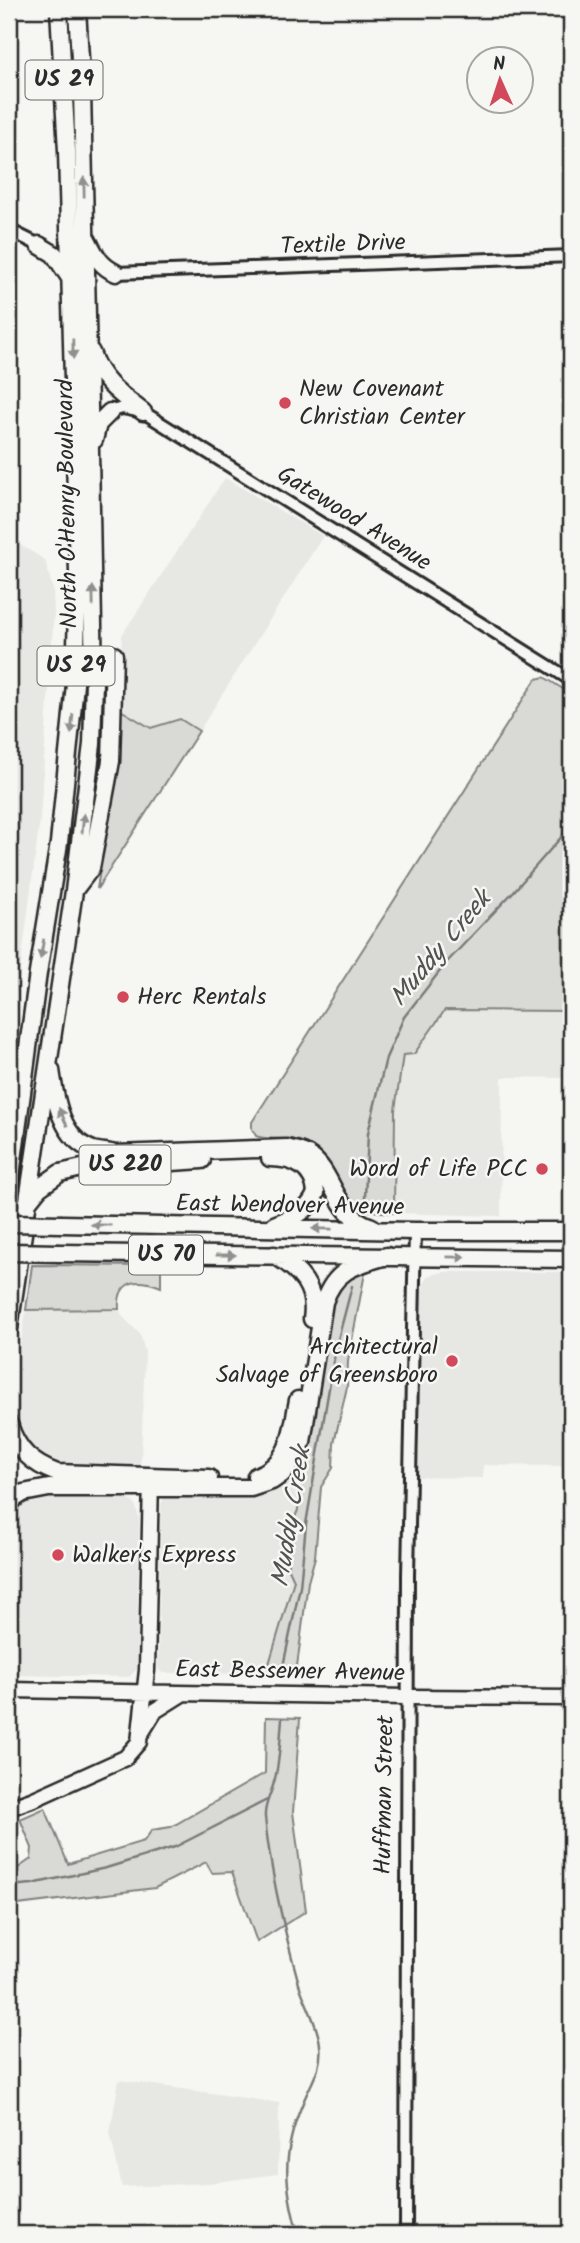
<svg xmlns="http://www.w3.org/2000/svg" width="580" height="2243" font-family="Kalam,sans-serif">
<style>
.built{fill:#e7e7e3}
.green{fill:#d9d9d5;stroke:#828280;stroke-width:2}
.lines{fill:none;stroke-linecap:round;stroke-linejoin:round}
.stream{stroke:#7a7a78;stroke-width:2.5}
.minor-casing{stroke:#2b2b2b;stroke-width:16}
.major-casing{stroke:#2b2b2b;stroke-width:19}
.highway-casing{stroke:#2b2b2b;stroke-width:21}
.minor{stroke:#f6f6f2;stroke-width:10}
.major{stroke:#f6f6f2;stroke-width:14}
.highway{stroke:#f6f6f2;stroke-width:16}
.highway-bridge-casing{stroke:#2b2b2b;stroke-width:21;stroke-linecap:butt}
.highway-bridge{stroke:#f6f6f2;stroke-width:16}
.oneway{fill:#90908e}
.poi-dot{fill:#d1495b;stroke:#f6f6f2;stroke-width:2.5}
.labels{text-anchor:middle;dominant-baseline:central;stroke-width:5;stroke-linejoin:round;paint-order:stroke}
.shield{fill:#f6f6f2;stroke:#686867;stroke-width:2}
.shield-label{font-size:23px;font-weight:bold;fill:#2b2b2b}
.street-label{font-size:24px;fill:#2b2b2b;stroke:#f6f6f2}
.poi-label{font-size:24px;fill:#2b2b2b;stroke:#f6f6f2;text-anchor:start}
.water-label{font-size:26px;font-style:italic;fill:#525251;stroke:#f6f6f2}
</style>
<rect width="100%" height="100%" fill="#f6f6f2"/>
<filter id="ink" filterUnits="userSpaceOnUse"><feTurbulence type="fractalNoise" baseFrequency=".0143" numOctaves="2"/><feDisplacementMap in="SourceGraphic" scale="14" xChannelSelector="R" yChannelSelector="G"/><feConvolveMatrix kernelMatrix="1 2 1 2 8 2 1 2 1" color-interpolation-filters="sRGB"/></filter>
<g filter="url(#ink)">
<path class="built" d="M225,478L323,536L199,731L180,719L151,728L119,709L122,635Z
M9,538L45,560L53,590L54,612L40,819L9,1057Z
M445,1010L571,1011V1078L502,1077L501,1216L394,1213L395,1110L403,1055L414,1054Z
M444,1272H567L570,1278L567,1466L483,1465V1478L418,1477L421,1293L427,1276Z
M119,1309L123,1317L140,1334L145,1352L141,1460L138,1467L132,1470L63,1469L36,1458L14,1423L17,1367L26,1310Z
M291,1475L298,1480V1510L289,1532L294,1579L266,1674L164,1673L160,1671L158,1667L161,1504L164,1498L171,1494Z
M37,1495H122L135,1504L139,1518L137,1669L129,1677L9,1675V1510Z
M119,2080L279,2103L278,2174L208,2183L122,2187L110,2133Z"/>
<path class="green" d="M544,677L571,694V1011L445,1010L414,1054L403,1055L395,1110L394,1213C381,1212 362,1212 351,1204C331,1189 335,1157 305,1143C289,1135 271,1142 256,1136L252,1129V1122L536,679Z
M119,709L151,728L180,719L199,731L97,889L118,750Z
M32,1265L161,1266V1287C139,1278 117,1279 119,1309L26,1310Z
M365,1273L348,1361L347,1387L334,1443L333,1468L321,1487L315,1557L308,1582L296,1674H266L294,1580L288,1567L289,1532L298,1510V1481L291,1475L306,1453L330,1299C338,1285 349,1276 365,1273Z
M266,1717L300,1718L293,1812L306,1911L257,1942L232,1872L212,1873L206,1862L155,1888L9,1906V1867L18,1868L31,1859L32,1848L20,1819L45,1808L68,1864L144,1841L152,1830L171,1827L265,1773Z"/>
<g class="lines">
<path class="stream" d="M365,1198L368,1133L386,1058L404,1017L447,962L514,891L571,826
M282,1671L300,1587L306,1524L336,1347L352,1286
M282,1719C280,1739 280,1763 274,1782C271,1795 264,1804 265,1817C270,1873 284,1930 299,1984C305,2004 318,2024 320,2045C323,2068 310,2084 302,2105C282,2153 284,2185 298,2234
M9,1886L32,1884L106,1868L175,1847L267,1800"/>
<g class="minor-casing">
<path id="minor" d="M9,230L39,245
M116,273L571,256
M110,412L122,408L143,412L571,680
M406,2234L408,1575L415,1231"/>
</g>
<g class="major-casing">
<path id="major" d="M9,1690L407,1697L571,1698
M142,1732L155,1711L182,1694
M9,1808L34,1799L125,1758L139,1742L147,1670L151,1478"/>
</g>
<g class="highway-casing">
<path id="highway" d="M87,239C95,255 100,266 116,273
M39,245L54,254L70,278
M91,352C100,381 121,395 143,412
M94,440L98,424L110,412
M75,889L91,868L111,761L114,655
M51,1070C55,1098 61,1139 93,1150C100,1152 108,1152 115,1154L287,1148C293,1150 301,1151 308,1155C335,1172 333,1215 372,1227
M9,1076L15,1071L24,1055
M270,1158C293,1158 314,1167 316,1193C309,1212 292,1218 274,1225
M9,1190L38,973L59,843L75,684L78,572L67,151L59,9
M27,1203L39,1188L60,1173L82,1168L202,1160
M62,1224L415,1231H571
M59,1253L571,1259
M274,1255C300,1270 317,1288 312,1319
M9,1328L74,891L92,744L94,682L90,452L82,91L77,9
M9,1424C17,1450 32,1464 57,1473L209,1478
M256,1476C291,1464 292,1431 298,1400
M9,1502L23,1493L49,1488H251L272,1481L282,1474L298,1454L302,1442L324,1302C335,1269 356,1265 387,1256"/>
</g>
<use href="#minor" class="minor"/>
<use href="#major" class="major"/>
<use href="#highway" class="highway"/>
<g class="highway-bridge-casing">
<path id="highway-bridge" d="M9,1223L62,1224
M9,1252L59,1253"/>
</g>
<use href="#highway-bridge" class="highway-bridge"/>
</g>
<defs><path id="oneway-solid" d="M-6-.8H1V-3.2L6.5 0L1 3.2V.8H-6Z" transform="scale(1.75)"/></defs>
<g class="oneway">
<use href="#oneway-solid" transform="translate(84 187) rotate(-91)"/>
<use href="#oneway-solid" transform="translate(73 349) rotate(89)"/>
<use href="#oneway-solid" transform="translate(93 596) rotate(-91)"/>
<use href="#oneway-solid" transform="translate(72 724) rotate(95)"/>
<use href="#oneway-solid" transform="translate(83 823) rotate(-84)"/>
<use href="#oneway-solid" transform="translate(42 949) rotate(100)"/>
<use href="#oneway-solid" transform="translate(63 1117) rotate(-115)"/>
<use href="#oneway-solid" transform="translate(101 1225) rotate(-179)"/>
<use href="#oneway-solid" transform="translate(322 1229) rotate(-179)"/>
<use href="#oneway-solid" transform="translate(226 1255)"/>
<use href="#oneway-solid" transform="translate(456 1257) rotate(1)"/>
</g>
</g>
<g class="poi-dot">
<circle cx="285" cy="403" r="7"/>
<circle cx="123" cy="997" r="7"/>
<circle cx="542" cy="1169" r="7"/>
<circle cx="452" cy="1361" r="7"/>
<circle cx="58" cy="1555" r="7"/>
</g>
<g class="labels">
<g class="shield">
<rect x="25.5" y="60.5" width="77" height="39" rx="5"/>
<rect x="37.5" y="646.5" width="77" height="39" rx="5"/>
<rect x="79.5" y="1145.5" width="91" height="39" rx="5"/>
<rect x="129" y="1235.5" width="74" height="39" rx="5"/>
</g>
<g class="shield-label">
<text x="64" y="80">US 29</text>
<text x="76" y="666">US 29</text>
<text x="125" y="1165">US 220</text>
<text x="166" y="1255">US 70</text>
</g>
<g class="street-label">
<text transform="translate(343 245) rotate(-2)">Textile Drive</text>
<text transform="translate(68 504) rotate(-91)">North O'Henry Boulevard</text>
<text transform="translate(354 519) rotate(32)">Gatewood Avenue</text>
<text transform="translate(290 1206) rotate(1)">East Wendover Avenue</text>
<text transform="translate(290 1672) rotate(1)">East Bessemer Avenue</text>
<text transform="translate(385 1795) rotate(-89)">Huffman Street</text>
</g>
<g class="poi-label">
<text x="299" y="389">New Covenant<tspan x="299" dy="28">Christian Center</tspan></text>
<text x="137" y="997">Herc Rentals</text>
<text x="528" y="1169" text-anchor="end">Word of Life PCC</text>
<text x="438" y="1347" text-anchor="end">Architectural<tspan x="438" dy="28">Salvage of Greensboro</tspan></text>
<text x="72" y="1555">Walker's Express</text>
</g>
<g class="water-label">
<text transform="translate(441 949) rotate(-50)">Muddy Creek</text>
<text transform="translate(292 1517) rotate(-81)">Muddy Creek</text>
</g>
</g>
<rect width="580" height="2243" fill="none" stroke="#f6f6f2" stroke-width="35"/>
<rect x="18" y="18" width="545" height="2208" fill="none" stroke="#2b2b2b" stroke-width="2.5" filter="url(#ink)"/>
<g transform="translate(500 80) rotate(357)"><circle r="33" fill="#f6f6f2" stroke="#a5a5a2" stroke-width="2"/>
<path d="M0-5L12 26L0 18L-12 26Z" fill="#d1495b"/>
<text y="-10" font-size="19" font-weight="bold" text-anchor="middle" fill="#2b2b2b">N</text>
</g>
</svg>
